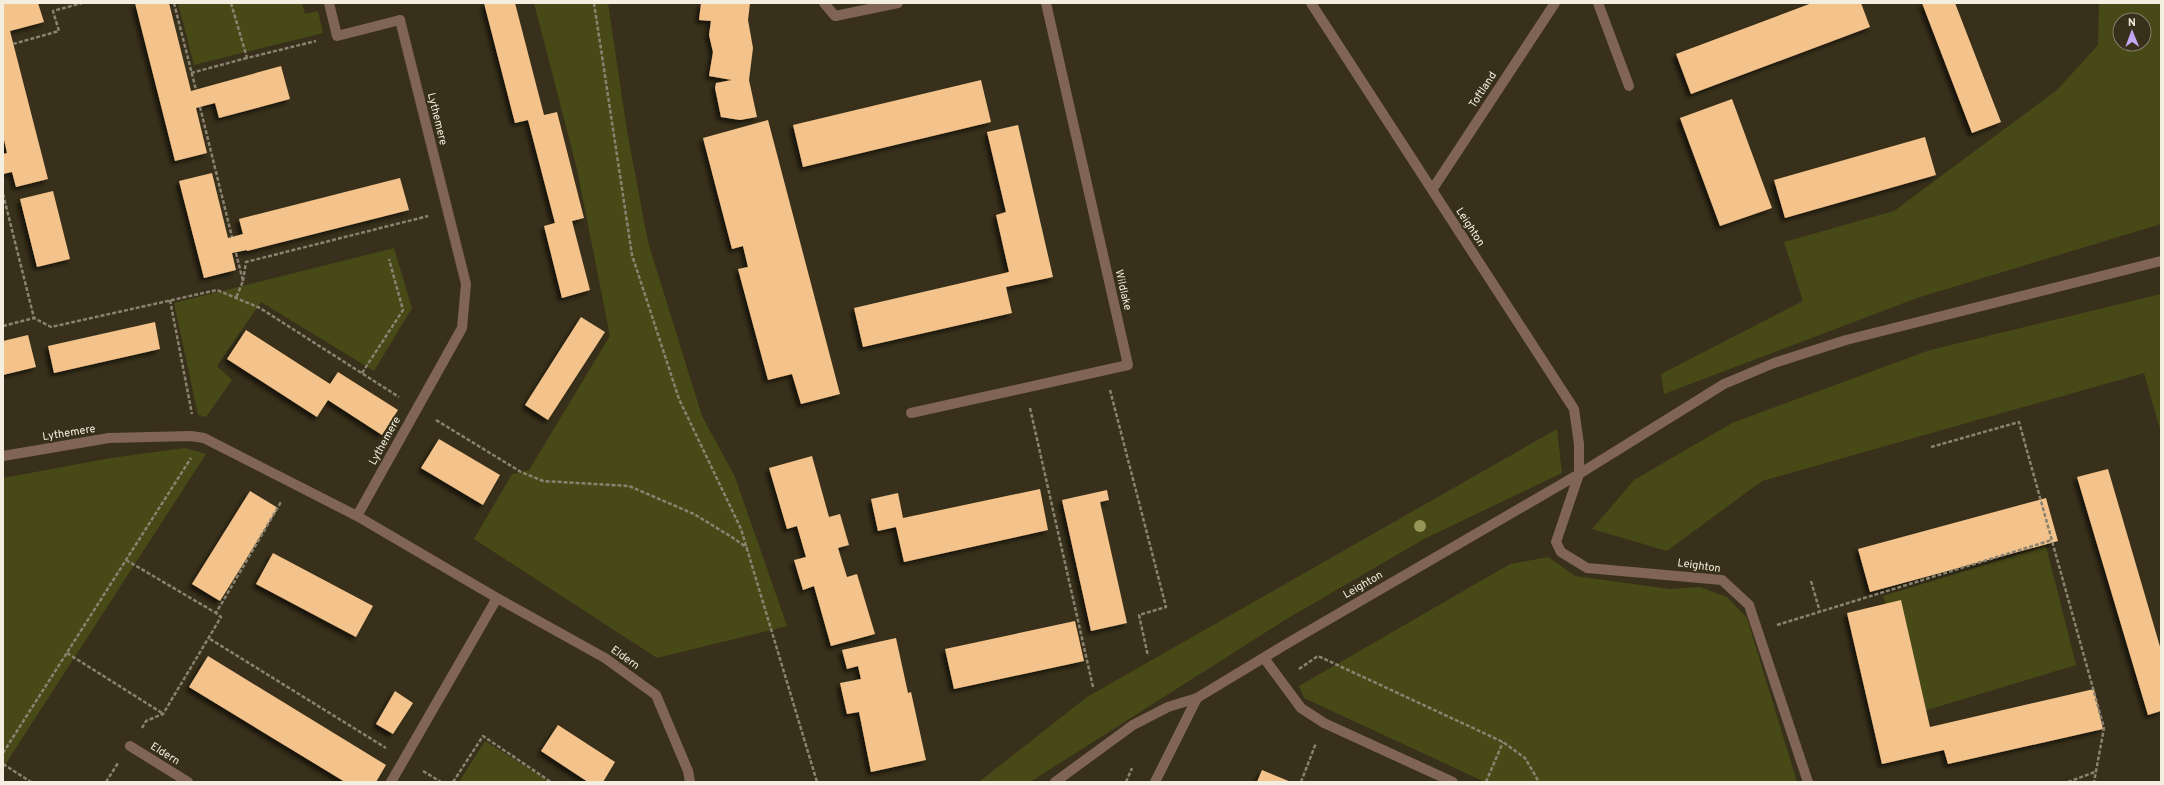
<svg xmlns="http://www.w3.org/2000/svg" width="2164" height="785" font-family="Overpass,sans-serif">
<style>
.green{fill:#474917;fill-rule:evenodd}
.building{fill:#f3c38b;filter:url(#shadow)}
.lines{fill:none;stroke-linecap:round;stroke-linejoin:round}
.path{stroke:#898270;stroke-width:2.5;stroke-dasharray:4 2;stroke-linecap:butt}
.lane{stroke:#806557;stroke-width:10}
.street{stroke:#806557;stroke-width:10}
.tree{fill:#969656}
.labels{text-anchor:middle;dominant-baseline:central;stroke-width:4;stroke-linejoin:round;paint-order:stroke}
.street-label{font-size:11px;fill:#f3eee0;stroke:#38301a}
</style>
<defs>
<filter id="shadow"><feDropShadow dx="-3.5" dy="3.5" stdDeviation="2" flood-color="#0009"/></filter>
</defs>
<rect width="100%" height="100%" fill="#38301a"/>
<path class="green" d="M178,3H302L305,14L318,11L323,33L194,65Z
M534,3H608L627,131L648,242L702,416L735,477L787,626L657,658L474,539L512,474L529,470L610,336L577,169Z
M2099,3H2161V224L1917,298L1664,394L1661,374L1803,301L1784,242L1894,211L2057,90L2098,45ZM2120,20H2144V44H2120Z
M394,248L412,308L374,371L261,302L217,366L232,380L206,417L198,415L174,303Z
M2161,294V433L2144,373L1762,481L1667,551L1592,529L1634,480L1732,423L1930,350Z
M1557,429L1562,473L1424,539L1285,620L1030,782H974L980,781L1087,697Z
M185,448L206,454L3,768V478L111,458Z
M2046,546L2076,665L1917,713L1883,596Z
M1548,557L1575,576L1670,589L1700,587L1727,597L1747,618L1797,782H1485L1304,698L1299,686L1510,564Z
M485,741L550,782H459Z"/>
<path class="building" d="M3,3H38L44,22L10,31L48,179L16,187L12,172L3,174V154L7,153L3,135Z
M135,3H169L191,91L281,66L290,99L219,118L215,103L196,108L207,153L175,161Z
M484,3H515L544,115L557,112L584,218L572,221L590,290L562,298L544,226L555,223L528,120L515,123Z
M701,3H750L748,20L753,48L749,80L757,117L740,120L721,117L715,88L716,83L732,80L709,76L713,52L709,35L711,21L699,20Z
M1812,3H1861L1870,27L1691,94L1676,54Z
M1922,3H1955L2001,122L1972,133Z
M981,80L991,122L803,167L793,125Z
M1732,99L1772,208L1720,226L1680,118Z
M768,120L840,394L801,404L792,374L768,380L738,269L748,267L743,246L732,249L703,138Z
M1018,125L1053,277L1006,287L1012,313L863,347L854,308L1009,272L996,215L1006,212L987,132Z
M1925,137L1936,175L1785,218L1774,180Z
M212,173L228,238L243,234L239,219L400,178L409,210L247,251V250L232,253L236,270L204,278L179,181Z
M53,191L70,259L37,267L20,199Z
M581,317L605,332L548,420L525,405Z
M155,322L160,349L54,373L48,346Z
M246,330L330,384L338,372L398,410L382,435L328,400L317,417L227,359Z
M28,335L36,367L3,375V341Z
M439,439L500,475L483,505L421,468Z
M812,456L829,517L840,514L849,545L838,548L847,577L857,574L875,634L831,646L814,586L803,590L794,560L806,557L797,526L787,529L769,468Z
M2108,469L2161,650V711L2148,715L2077,477Z
M1040,489L1048,530L904,562L896,527L878,531L871,499L898,493L903,518Z
M1107,490L1109,500L1100,502L1127,623L1091,631L1062,500Z
M250,491L278,508L220,601L192,584Z
M2046,498L2058,541L1870,592L1858,549Z
M273,553L373,606L356,637L256,584Z
M1901,600L1930,727L2094,689L2103,729L1948,764L1944,750L1882,764L1847,613Z
M1075,621L1084,661L954,689L945,649Z
M896,638L908,693L911,692L926,760L871,772L859,712L847,714L840,683L861,679L858,666L847,669L842,650Z
M208,656L386,765L376,782H345L189,687Z
M395,691L413,703L393,734L376,724Z
M558,725L615,762L603,782H588L541,751Z
M1262,770L1291,782H1257Z"/>
<g class="lines">
<path class="path" d="M174,3L196,90
M231,3L247,58L316,41
M594,3L632,255L679,399L741,529L817,782
M13,44L59,31L53,11L82,3
M191,73L247,58
M200,107L232,237
M3,194L34,318
M236,253L243,281L236,298
M243,281L246,262L428,216
M170,300L192,414
M3,326L34,318L51,327L217,290L260,308L399,397
M362,373L403,310L389,259
M1110,390L1166,607L1139,615L1148,656
M1030,408L1093,687
M436,420L521,472L543,481L629,486L694,514L735,539L747,548
M1931,447L2019,422L2104,728L2094,782
M126,560L216,613
M1811,581L1820,612
M1777,625L2052,540
M210,639L386,748
M67,653L162,713
M1299,669L1318,656L1503,742L1525,758L1539,782
M142,728L146,721L163,714L221,617L216,613L281,502
M3,753L191,458
M3,764L31,782
M423,771L441,782
M106,782L118,763
M453,782L483,736L551,782
M1126,782L1132,768
M1301,782L1316,743
M1486,782L1503,742
M2068,782L2095,772"/>
<path class="lane" d="M329,3L337,36L400,20
M1598,3L1629,86
M1579,474L1724,384L1774,363L1846,340L2161,261
M1055,782L1133,725L1168,707L1197,698"/>
<path class="street" d="M824,3L835,16L898,3
M1311,3L1574,409L1579,444V474L1556,542L1561,552L1587,568L1722,580L1749,605L1808,782
M1432,190L1555,3
M911,413L1128,365L1046,3
M3,456L109,438L191,436L204,438L357,516L462,328L466,284L400,20
M357,516L497,598L605,658L656,695L688,771L690,782
M1264,658L1301,708L1324,723L1453,782
M130,746L188,782
M391,782L497,598
M1155,782L1197,698L1288,643L1579,474"/>
</g>
<circle class="tree" cx="1420" cy="526" r="6"/>
<g class="labels">
<g class="street-label">
<text transform="translate(1483 90) rotate(-57)">Toftland</text>
<text transform="translate(437 119) rotate(76)">Lythemere</text>
<text transform="translate(1470 227) rotate(57)">Leighton</text>
<text transform="translate(1123 290) rotate(77)">Wildlake</text>
<text transform="translate(69 433) rotate(-9)">Lythemere</text>
<text transform="translate(385 441) rotate(-61)">Lythemere</text>
<text transform="translate(1699 566) rotate(8)">Leighton</text>
<text transform="translate(1363 585) rotate(-30)">Leighton</text>
<text transform="translate(625 658) rotate(35)">Eldern</text>
<text transform="translate(165 754) rotate(32)">Eldern</text>
</g>
</g>
<rect width="2164" height="785" fill="none" stroke="#f3eee0" stroke-width="8"/>
<g transform="translate(2132 32) rotate(359)"><circle r="19" fill="#38301a" stroke="#837c69"/>
<path d="M0-3L7 15L0 10L-7 15Z" fill="#c3a7f2"/>
<text y="-6" font-size="11" font-weight="bold" text-anchor="middle" fill="#f3eee0">N</text>
</g>
</svg>
